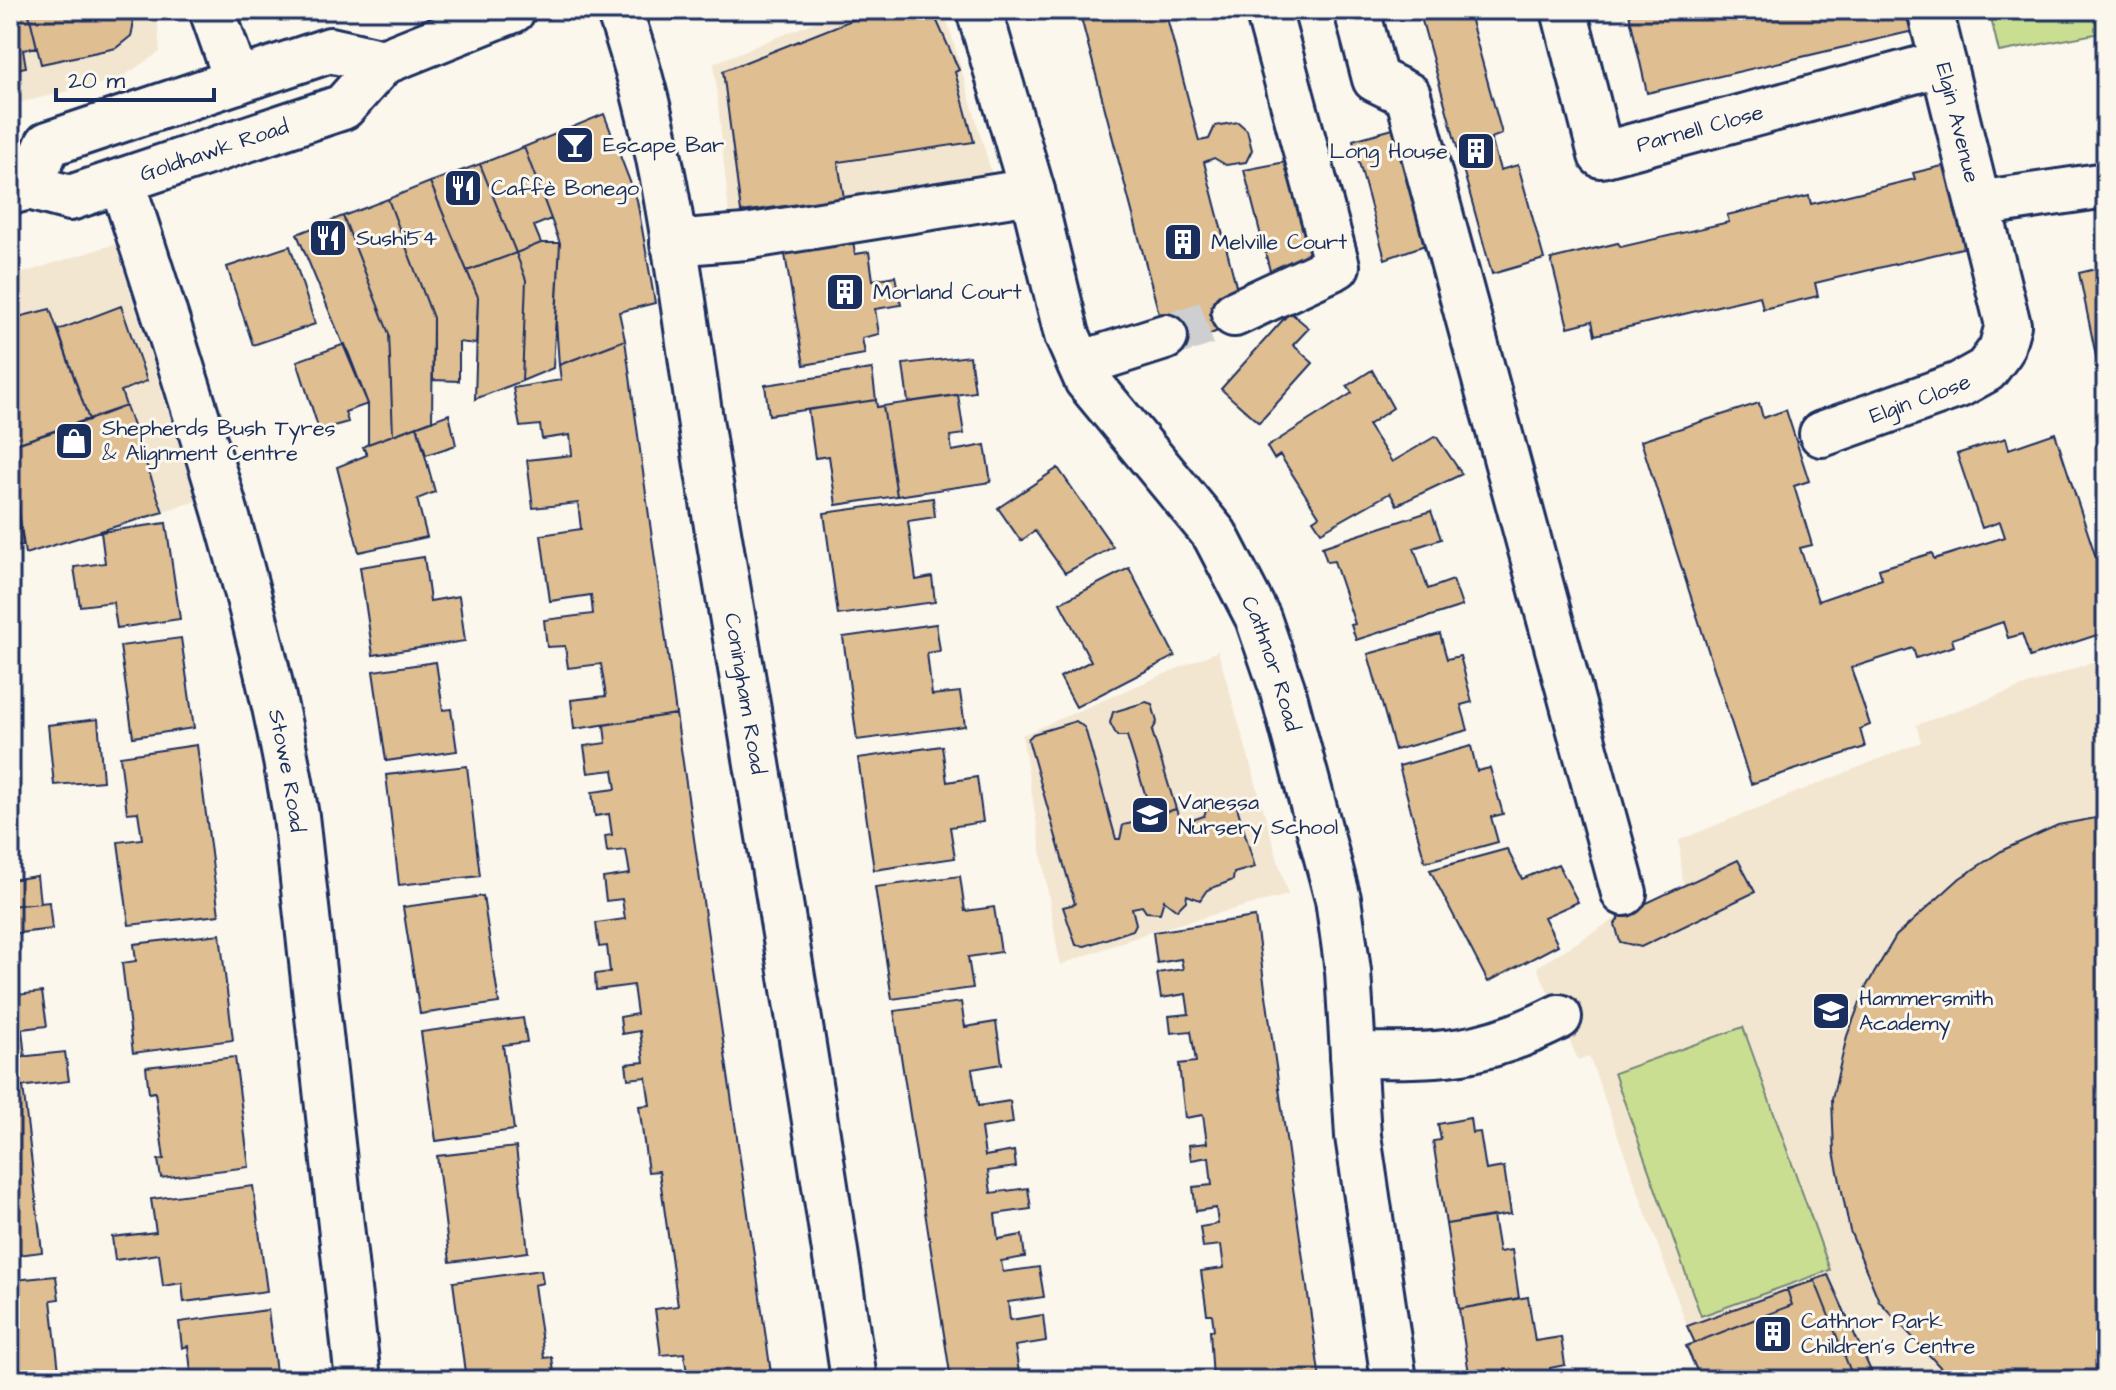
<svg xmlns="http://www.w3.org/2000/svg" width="2116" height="1390" font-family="'Architects Daughter',sans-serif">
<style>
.built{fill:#f3e6d1}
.green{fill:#cade92;stroke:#728678;stroke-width:2}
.building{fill:#dfbe92;stroke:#1b2f5e;stroke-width:2}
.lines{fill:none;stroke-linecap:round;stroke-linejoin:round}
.minor-tunnel{stroke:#cecfd0;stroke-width:44;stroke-dasharray:44 22;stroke-linecap:butt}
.minor-casing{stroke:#1b2f5e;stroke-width:50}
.major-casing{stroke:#1b2f5e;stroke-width:50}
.minor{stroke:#fbf7ec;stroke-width:44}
.major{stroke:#fbf7ec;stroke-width:44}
.labels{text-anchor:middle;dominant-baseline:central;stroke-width:6;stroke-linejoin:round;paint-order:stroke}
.street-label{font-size:22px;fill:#1b2f5e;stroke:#fbf7ec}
.poi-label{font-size:22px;fill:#1b2f5e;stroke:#fbf7ec;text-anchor:start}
</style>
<rect width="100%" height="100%" fill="#fbf7ec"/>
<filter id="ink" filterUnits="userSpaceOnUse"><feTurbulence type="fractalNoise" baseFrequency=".0125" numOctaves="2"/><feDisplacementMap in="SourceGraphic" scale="16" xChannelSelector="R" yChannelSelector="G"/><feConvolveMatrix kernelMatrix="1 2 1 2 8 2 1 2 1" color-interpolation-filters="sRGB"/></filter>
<g filter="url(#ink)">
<path class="built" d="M10,10H157L160,52L119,79L10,105Z
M844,10H944L1005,219L733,256L714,63Z
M115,244L197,501L10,556V277Z
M1218,651L1288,895L1153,931L1060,965L1022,735Z
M2106,657V1380H1875L1827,1275L1687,1326L1589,1056L1578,1060L1537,967L1621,915L1683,886L1679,840L1921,742L1916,725Z"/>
<path class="green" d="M1989,10H2106V32L1999,52Z
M1743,1027L1830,1270L1701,1316L1614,1073Z"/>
<path class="building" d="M10,10H28L37,47L23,50L26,67L10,70Z
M28,10H133V28L131,36L116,48L41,64Z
M877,10H932L959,70L955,72L974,142L838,162L844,198L741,212L723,71Z
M1088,10H1165L1199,141L1209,139L1215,126L1238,122L1247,130L1252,150L1246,162L1226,165L1214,158L1204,162L1241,305L1236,323L1169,352L1080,14L1089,13Z
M1419,10H1468L1502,134L1491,138L1500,170L1518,165L1544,259L1492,274Z
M1643,10H1917L1922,29L1647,93L1629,13Z
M604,114L637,200L655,303L619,312L625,340L559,365L556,322L560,243L524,147Z
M1393,129L1425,245L1385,259L1353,140Z
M524,147L551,219L534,226L541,243L516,253L480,164Z
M1291,161L1319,253L1270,271L1244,170Z
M1959,162L1979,244L1815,283L1818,296L1763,309L1760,296L1595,335L1592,321L1568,327L1551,259L1618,243L1621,247L1729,222L1727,215L1809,196L1811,204L1915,179L1913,173Z
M480,164L516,253L467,271L430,182Z
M430,182L478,297L476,344L459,342V381L433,380V318L388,199Z
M388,199L433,318L432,421L393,435L389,334L343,216Z
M343,216L389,334L393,435L368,444V404L297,234Z
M853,241L855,254L869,252L873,280L895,276L901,305L875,309L879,334L862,338L865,354L804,365L784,249Z
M541,243H560L553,368L522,381L526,280L516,253Z
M290,246L315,324L253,345L227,267Z
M516,253L526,280L522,381L475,399L478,297L467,271Z
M2104,267L2106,370L2099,371L2079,273Z
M121,306L147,381L121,391L126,406L89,420L58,330Z
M50,309L89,420L10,446V319Z
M1290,312L1309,328L1293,345L1313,363L1259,423L1221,389Z
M625,340L676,714L574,729L571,700L606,696L601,664L568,668L565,646L547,647L544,620L593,614L591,595L550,601L541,535L581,529L578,503L533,508L527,460L572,455L570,435L542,439L540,425L520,427L513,388L561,380L559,365Z
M345,344L368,404L345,412L348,422L319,430L297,361Z
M970,356L975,392L908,402L903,364Z
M872,369L876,400L769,415L765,385Z
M1372,370L1393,408L1368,425L1392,462L1436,436L1462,474L1397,505L1390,493L1321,532L1313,520L1319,516L1280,455L1274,459L1267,447L1352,393L1347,386Z
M958,395L964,434L950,436L952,451L985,445L991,482L897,496L883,406Z
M876,400L877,407L883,406L897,496L836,505L829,456L815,458L808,410Z
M1759,403L1763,418L1786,410L1809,481L1794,486L1812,545L1800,548L1818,601L1882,579L1879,569L1932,553L1934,559L2005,537L2000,522L1982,528L1957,454L2006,438L2009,449L2055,433L2106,588V632L2030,657L2022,634L2008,638L2003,622L1952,639L1954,646L1916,658L1913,648L1851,668L1870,725L1860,729L1865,747L1751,784L1641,441Z
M126,406L163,512L25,554L10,446Z
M449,414L456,445L426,455L417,426Z
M417,426L435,492L417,499L427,537L359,552L337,467L367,455L363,447L368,444Z
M10,454L23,545L10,548Z
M1058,468L1113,547L1065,573L1035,531L1021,541L998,508Z
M933,498L935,517L908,521L916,580L932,577L935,602L838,615L824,513Z
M1431,511L1441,539L1414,548L1428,589L1453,580L1462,606L1356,640L1351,625L1355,624L1334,561L1327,562L1322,547Z
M166,523L180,619L117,628L113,602L80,606L74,567L105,563L101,532Z
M424,557L430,601L459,596L465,641L373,655L360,567Z
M1129,568L1175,656L1076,707L1060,677L1091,661L1060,603Z
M936,624L940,651L927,653L932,695L960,692L965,726L857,740L843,637Z
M1440,634L1447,659L1460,656L1472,702L1461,705L1468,730L1395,750L1368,654Z
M181,638L194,728L133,737L120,646Z
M436,662L443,710L451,709L457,751L386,761L373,671Z
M1146,702L1152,704L1157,722L1152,731L1176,809L1152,816L1127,736H1117L1110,723L1113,712Z
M676,714L772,1380H688L684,1353L661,1355L655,1309L678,1306L659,1171L648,1172L639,1106L650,1105L646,1077L628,1079L626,1064L644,1062L640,1031L622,1034L620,1017L637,1014L633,985L596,990L595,974L610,972L607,946L599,947L596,923L625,919L622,899L606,901L603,878L630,874L626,850L607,852L605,836L612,835L609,814L595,816L592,792L616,789L613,770L588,773L584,746L606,743L604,725Z
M98,719L103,781L54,785L48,725Z
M1076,721L1085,728L1116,839H1120L1123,825L1132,823L1145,831L1155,828L1152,816L1176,809L1181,824L1204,816L1206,810L1232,803L1237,807L1255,867L1234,873L1233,880L1207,890L1200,900L1187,895L1186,901L1177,910L1164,900L1160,913L1146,912L1142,906L1132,908L1136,924L1133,930L1085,946L1076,945L1063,907L1075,904L1028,739L1033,734Z
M197,745L219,915L129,925L118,842L142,839L138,812L127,813L120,756Z
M942,746L947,782L977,777L983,822L950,827L955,858L874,870L858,758Z
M1471,746L1477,771L1490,768L1503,814L1491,817L1498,842L1425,862L1399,766Z
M467,766L480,876L399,885L386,775Z
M2101,817H2106V1380H1952L1879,1301L1850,1231L1834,1152L1832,1099L1847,1036L1866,987L1896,936L1960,878L2003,850L2058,825Z
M1507,849L1522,879L1558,864L1578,902L1544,917L1558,945L1488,982L1430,870Z
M1738,860L1755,892L1641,947L1620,942L1615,924L1621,915Z
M37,876L40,903L10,906V880Z
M960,876L965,911L994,907L1001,952L968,957L973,988L892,999L875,887Z
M483,896L499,1003L420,1014L403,907Z
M49,902L52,929L10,934V906Z
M1255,917L1320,1380H1213L1210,1330H1214L1212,1314H1207L1201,1271L1224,1268L1221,1245L1203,1247L1200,1227L1218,1224L1216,1208L1196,1211L1193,1187L1212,1185L1209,1157L1191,1160L1189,1145L1207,1143L1203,1115L1185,1118L1179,1064L1196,1062L1191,1031L1171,1033L1169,1016L1189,1014L1186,994L1161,998L1157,973L1183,969L1181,959L1157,963L1153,932Z
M220,934L233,1040L133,1053L122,963L136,961L134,944Z
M10,938L17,995L42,992L47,1026L22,1029L25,1057L10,1058Z
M961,1002L965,1027L996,1022L1002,1064L972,1069L978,1106L1010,1101L1013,1123L981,1128L985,1156L1014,1151L1016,1167L988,1171L991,1193L1028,1188L1031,1209L995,1214L998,1239L1022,1235L1025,1257L1001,1261L1003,1272L1039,1267L1044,1297L1008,1302L1010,1320L1043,1315L1046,1341L1015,1346L1020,1380H951L894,1011Z
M523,1018L527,1042L503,1045L514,1130L436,1141L421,1032Z
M65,1052L69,1081L10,1088V1058Z
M235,1057L249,1167L161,1178L158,1160L164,1159L155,1092L149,1093L146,1067Z
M23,1086L42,1252L10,1256V1088Z
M1470,1118L1472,1133L1480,1132L1486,1170L1504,1167L1511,1214L1446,1224L1433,1141L1441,1140L1438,1124Z
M516,1147L528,1252L450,1262L437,1156Z
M253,1186L267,1291L184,1302L182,1283L163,1286L159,1254L115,1260L112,1237L156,1232L151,1199Z
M1493,1216L1499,1252L1512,1250L1519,1298L1459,1309L1446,1224Z
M541,1270L543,1283L534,1285L544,1358L552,1357L555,1380H466L453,1282Z
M1828,1275L1875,1380H1701L1686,1346L1695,1343L1687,1326Z
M56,1276L59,1299L51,1300L60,1380H10V1287H14V1280Z
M1815,1281L1854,1380H1701L1686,1346L1792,1305L1787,1289Z
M1528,1297L1535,1341L1561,1337L1565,1365L1550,1368L1551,1380H1470L1459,1309Z
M268,1310L277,1380H192L188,1346L182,1348L179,1322Z"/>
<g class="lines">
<path class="minor-tunnel" d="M1165,337L1234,314"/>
<g class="minor-casing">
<g id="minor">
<path d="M212,10L237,81"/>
<path id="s1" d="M619,10C673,164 684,330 711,490C761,786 811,1082 854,1380"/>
<path id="s2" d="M979,10L1032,191L1067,335L1087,380L1215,535L1258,618L1282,688L1338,899L1348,971L1358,1136L1394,1380"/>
<path d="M1357,10L1375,79L1408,95L1624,893"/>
<path id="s3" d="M1564,10L1601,155L1943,63"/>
<path id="s4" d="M1930,10L1978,204L2106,185"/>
<path id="s5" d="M122,182C189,391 260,598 296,816L358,1380"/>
<path d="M673,243L745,237L1032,191"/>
<path d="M1234,314L1337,266L1268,10"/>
<path d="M1080,364L1165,337"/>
<path id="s6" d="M1822,434L1959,385L1986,370L2001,350L2008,325L1978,204"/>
<path d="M1353,1055C1439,1056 1481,1057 1559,1017"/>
</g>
</g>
<g class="major-casing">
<g id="major">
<path d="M29,187L48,144L330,50L383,62"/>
<path id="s7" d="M10,192L29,187L70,198L343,107L383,62L513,10"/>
</g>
</g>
<use href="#minor" class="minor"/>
<use href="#major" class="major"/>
</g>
</g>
<defs>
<g id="bar-square" transform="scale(2)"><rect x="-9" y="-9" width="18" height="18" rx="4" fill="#1b2f5e" stroke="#fbf7ec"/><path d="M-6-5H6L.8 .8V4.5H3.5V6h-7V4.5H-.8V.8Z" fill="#fff"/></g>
<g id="building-square" transform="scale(2)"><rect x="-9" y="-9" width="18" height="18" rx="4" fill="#1b2f5e" stroke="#fbf7ec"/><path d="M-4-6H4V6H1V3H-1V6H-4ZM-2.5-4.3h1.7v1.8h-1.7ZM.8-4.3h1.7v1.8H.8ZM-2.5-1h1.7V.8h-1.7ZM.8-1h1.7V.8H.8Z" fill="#fff"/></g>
<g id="restaurant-square" transform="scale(2)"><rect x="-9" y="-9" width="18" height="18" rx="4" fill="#1b2f5e" stroke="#fbf7ec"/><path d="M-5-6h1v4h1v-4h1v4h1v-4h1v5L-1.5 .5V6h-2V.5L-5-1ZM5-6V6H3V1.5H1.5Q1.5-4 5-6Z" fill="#fff"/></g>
<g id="shop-square" transform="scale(2)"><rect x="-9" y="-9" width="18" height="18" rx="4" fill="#1b2f5e" stroke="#fbf7ec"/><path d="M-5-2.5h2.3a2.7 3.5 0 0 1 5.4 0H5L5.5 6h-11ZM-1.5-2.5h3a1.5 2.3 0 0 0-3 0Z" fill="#fff"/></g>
<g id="school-square" transform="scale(2)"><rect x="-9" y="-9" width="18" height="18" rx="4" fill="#1b2f5e" stroke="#fbf7ec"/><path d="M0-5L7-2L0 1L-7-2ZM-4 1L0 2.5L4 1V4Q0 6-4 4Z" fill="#fff"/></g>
</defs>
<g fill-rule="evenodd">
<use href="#bar-square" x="575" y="145"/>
<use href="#building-square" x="1476" y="151"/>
<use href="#restaurant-square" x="463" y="188"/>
<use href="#restaurant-square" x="328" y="238"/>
<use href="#building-square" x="1183" y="242"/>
<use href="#building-square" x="845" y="292"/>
<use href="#shop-square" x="74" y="441"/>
<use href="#school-square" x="1150" y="815"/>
<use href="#school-square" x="1831" y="1011"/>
<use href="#building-square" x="1773" y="1334"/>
</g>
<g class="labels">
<g class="street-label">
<text stroke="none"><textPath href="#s4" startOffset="116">Elgin Avenue</textPath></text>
<text stroke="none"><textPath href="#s3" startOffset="252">Parnell Close</textPath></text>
<text stroke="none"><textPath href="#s7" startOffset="214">Goldhawk Road</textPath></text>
<text stroke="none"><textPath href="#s6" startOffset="104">Elgin Close</textPath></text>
<text stroke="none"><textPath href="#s2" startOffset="728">Cathnor Road</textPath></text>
<text stroke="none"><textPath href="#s1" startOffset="696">Coningham Road</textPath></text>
<text stroke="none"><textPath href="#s5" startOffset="612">Stowe Road</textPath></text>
</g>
<g class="poi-label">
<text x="603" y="145">Escape Bar</text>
<text x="1448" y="151" text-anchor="end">Long House</text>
<text x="491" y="188">Caffè Bonego</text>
<text x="356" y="238">Sushi54</text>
<text x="1211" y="242">Melville Court</text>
<text x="873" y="292">Morland Court</text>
<text x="102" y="428">Shepherds Bush Tyres<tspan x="102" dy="25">&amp; Alignment Centre</tspan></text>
<text x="1178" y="802">Vanessa<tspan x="1178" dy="25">Nursery School</tspan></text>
<text x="1859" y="998">Hammersmith<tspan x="1859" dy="25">Academy</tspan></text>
<text x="1801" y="1321">Cathnor Park<tspan x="1801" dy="25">Children's Centre</tspan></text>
</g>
</g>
<rect width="2116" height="1390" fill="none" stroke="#fbf7ec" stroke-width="40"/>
<rect x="20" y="20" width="2076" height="1350" fill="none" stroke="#1b2f5e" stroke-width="3" filter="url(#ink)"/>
<path d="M56 88v12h158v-12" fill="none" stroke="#1b2f5e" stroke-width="4"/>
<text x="68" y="88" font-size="24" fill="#1b2f5e" stroke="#fbf7ec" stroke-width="6" paint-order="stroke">20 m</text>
</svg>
